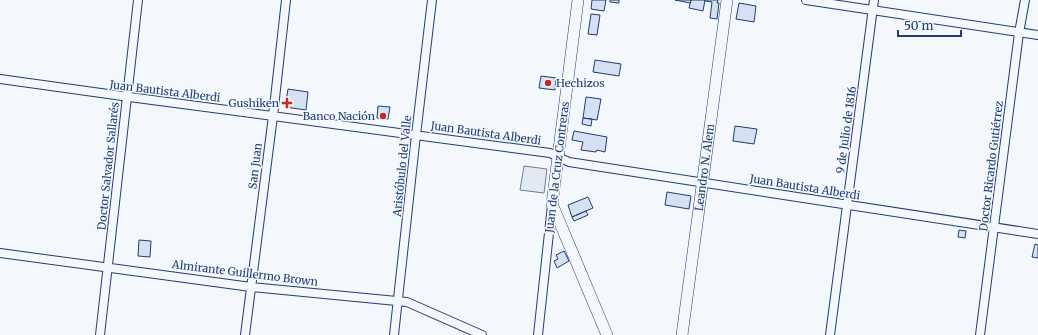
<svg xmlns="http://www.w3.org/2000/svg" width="1038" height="335" font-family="Merriweather,serif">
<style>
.green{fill:#e3e9f0;stroke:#687fa3}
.building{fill:#d5e0f0;stroke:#1d3f73}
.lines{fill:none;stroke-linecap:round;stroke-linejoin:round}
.street-casing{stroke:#1d3f73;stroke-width:10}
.secondary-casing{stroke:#1d3f73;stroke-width:12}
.street{stroke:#f4f7fb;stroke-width:8}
.secondary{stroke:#f4f7fb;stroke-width:11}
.poi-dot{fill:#c62828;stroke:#f4f7fb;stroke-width:1.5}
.labels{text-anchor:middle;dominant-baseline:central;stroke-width:3;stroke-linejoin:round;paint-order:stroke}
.poi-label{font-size:11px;fill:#1d3f73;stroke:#f4f7fb;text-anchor:end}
.street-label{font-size:11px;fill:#1d3f73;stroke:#f4f7fb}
</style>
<rect width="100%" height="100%" fill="#f4f7fb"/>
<path class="green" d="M524,166L547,169L544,193L520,190Z"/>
<path class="building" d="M592,0H606L604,11L591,9Z
M610,0H619V3L610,2Z
M675,0H691L690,3Z
M691,0H705L703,11L689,8Z
M705,0H718L717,3H719L717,19L710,18L712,2L705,1Z
M739,3L756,6L754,22L736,19Z
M591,14L600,15L597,35L588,34Z
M595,60L621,64L619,76L593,72Z
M541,76L556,78L555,90L539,88Z
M288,89L308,92L306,110L285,107Z
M586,97L601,99L597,120L583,118Z
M378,106L390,107L388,119L377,118Z
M583,118L592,119L591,126L582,124Z
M735,126L757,129L754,144L733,141Z
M574,131L607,137L605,152L597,150L596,152L581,150L583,142L572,140Z
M667,192L691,196L689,209L665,205Z
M588,197L593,208L572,217L568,205Z
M586,211L588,215L574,221L572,217Z
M959,230L966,231L965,238L958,237Z
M139,240L151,241L150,257L138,256Z
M1035,244L1038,245V258L1032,257Z
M564,251L569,261L557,268L554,261L558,259L556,255Z"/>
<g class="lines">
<g class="street-casing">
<path id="street" d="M806,0L1038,35
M0,79C183,105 366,128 550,153L569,162L1038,234
M0,253L251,287L407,302L482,335
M100,335L138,0
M245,335L273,116L286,0
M394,335L416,135L432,0
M538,335L552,205
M830,335L874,0
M980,335L1019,33L1025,0"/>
</g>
<g class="secondary-casing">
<g id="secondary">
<path d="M578,0L552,204L607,335"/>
<path id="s1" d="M682,335L727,0"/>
</g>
</g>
<use href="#street" class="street"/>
<use href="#secondary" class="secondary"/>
</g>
<g class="poi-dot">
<circle cx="548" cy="83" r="4"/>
<path d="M285 97h4v4h4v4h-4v4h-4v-4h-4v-4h4z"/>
<circle cx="383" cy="116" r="4"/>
</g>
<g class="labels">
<g class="poi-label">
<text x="556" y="83" text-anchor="start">Hechizos</text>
<text x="279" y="103">Gushiken</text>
<text x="375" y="116">Banco Nación</text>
</g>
<g class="street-label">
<text transform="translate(165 91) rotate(7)">Juan Bautista Alberdi</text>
<text transform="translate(846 130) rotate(-82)">9 de Julio de 1816</text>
<text transform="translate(486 133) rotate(8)">Juan Bautista Alberdi</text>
<text transform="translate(108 166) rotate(-84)">Doctor Salvador Sallarés</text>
<text transform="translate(255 166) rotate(-83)">San Juan</text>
<text transform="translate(402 166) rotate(-84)">Aristóbulo del Valle</text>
<text transform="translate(991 166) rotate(-83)">Doctor Ricardo Gutiérrez</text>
<text transform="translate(557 167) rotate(-83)">Juan de la Cruz Contreras</text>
<text stroke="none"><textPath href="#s1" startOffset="169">Leandro N. Alem</textPath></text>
<text transform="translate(805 187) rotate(9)">Juan Bautista Alberdi</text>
<text transform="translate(245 273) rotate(7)">Almirante Guillermo Brown</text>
</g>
</g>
<path d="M898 30v6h63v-6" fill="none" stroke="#1d3f73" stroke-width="2"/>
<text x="904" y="30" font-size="12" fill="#1d3f73" stroke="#f4f7fb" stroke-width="3" paint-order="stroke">50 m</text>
</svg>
